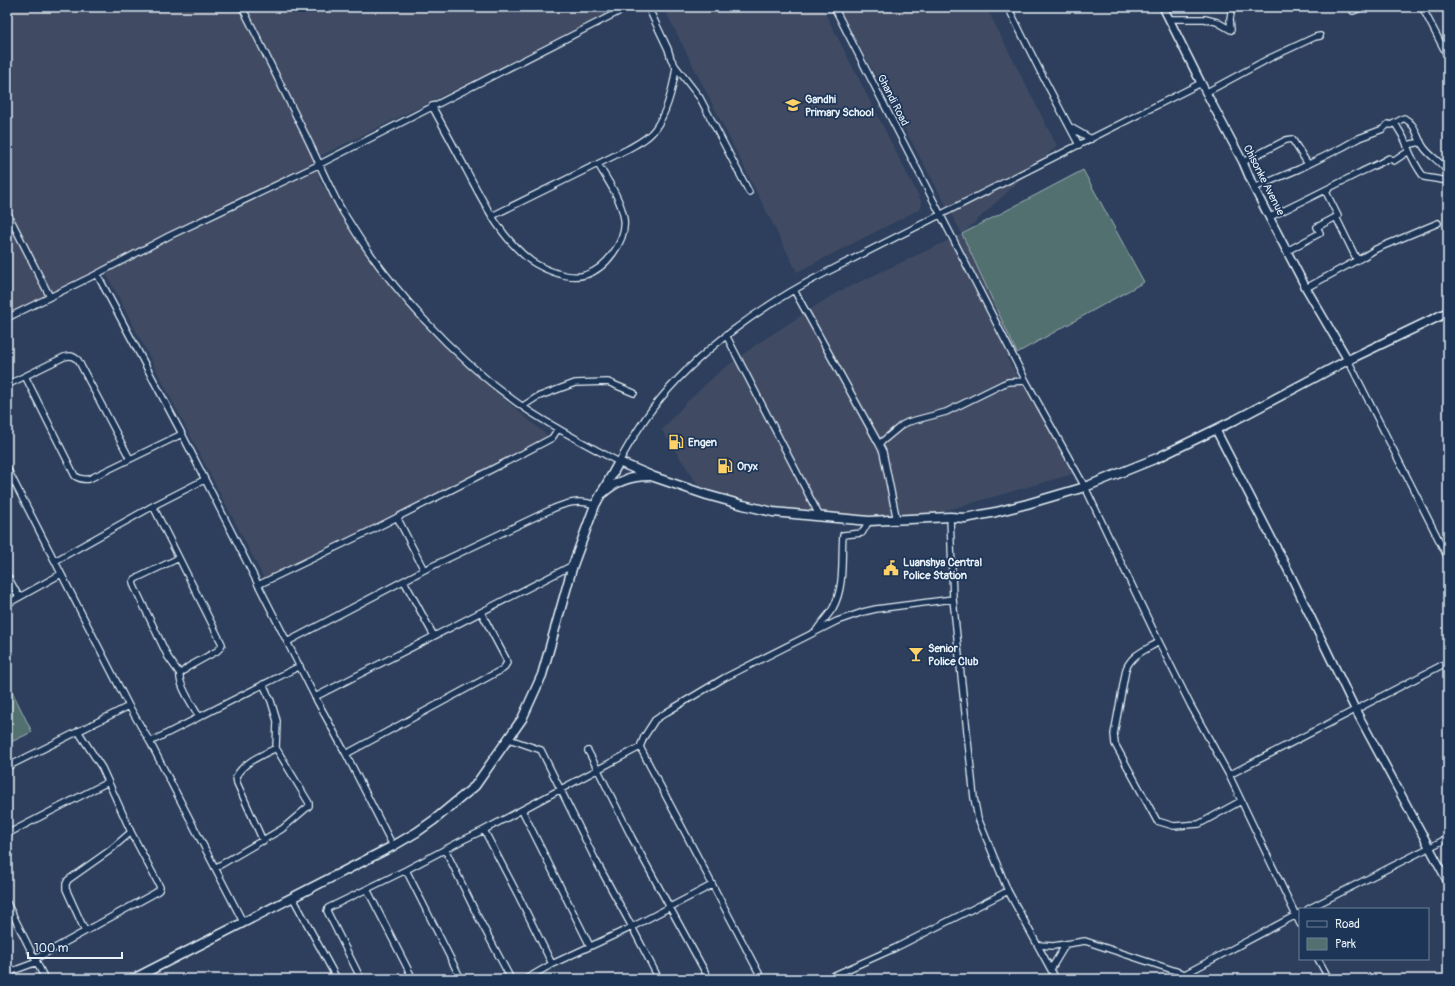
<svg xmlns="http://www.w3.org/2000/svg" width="1455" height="986" font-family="Pangolin,sans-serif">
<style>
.built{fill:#404b64}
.green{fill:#52706f;stroke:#9db0b4}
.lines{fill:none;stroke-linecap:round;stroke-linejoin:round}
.minor-casing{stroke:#e8f1f8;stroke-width:8}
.tertiary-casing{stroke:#e8f1f8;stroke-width:10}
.secondary-casing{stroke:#e8f1f8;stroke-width:11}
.minor{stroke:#1d3557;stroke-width:5.5}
.tertiary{stroke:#1d3557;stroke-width:7}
.secondary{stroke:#1d3557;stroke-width:8}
.labels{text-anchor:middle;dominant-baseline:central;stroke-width:3.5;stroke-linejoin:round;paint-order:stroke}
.poi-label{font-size:11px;font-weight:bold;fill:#e8f1f8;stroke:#1d3557;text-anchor:start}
.street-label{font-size:11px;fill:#e8f1f8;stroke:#1d3557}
</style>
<rect width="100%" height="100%" fill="#2d3f5d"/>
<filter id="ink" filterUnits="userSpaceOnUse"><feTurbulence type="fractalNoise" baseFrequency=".025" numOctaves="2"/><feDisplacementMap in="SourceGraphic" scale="8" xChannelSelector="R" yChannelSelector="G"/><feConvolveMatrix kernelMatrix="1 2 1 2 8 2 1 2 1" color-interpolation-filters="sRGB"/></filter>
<g filter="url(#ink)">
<path class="built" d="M7,7H623L320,156L319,180L403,303L497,393L550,438L266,582L103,267L7,314Z
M665,7H822L922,203L920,209L797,272L664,8Z
M838,7H986L1057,146L962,234L1017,353L1006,357L1076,473L902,523L793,513L703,493L662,430L686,403L718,373L757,344L836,293L962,234Z"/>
<path class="green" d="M1083,170L1144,282L1017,353L962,234Z
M7,681L32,732L7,744Z"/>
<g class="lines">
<g class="minor-casing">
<path id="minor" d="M242,7C264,50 285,94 307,138C319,162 329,188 343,212C387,286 455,360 526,409C556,429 587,445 619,462C629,444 640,425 653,408C696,352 762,305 825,273L1201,83
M834,7L1026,381L1085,487L1159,642L1191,706L1229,775L1300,924
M1008,7L1040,71L1079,145
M1350,7L1353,11L1363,7
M1422,7L1448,57
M1169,19H1205L1217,22L1231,30L1230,19L1232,7
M676,67L700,98L749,192
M1207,92L1270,58L1315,37L1320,36
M432,106C444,128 456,150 468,173C485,205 501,238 531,261C545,270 569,280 585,275C606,269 627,240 624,219C621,199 608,181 598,164
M1395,123C1399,131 1405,138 1407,146C1411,156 1417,168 1424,177L1448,181
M1070,127L1091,139
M1407,145L1421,142
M1243,162L1286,140L1292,139L1308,164
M1254,188L1299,169L1343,147L1359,138L1383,129L1388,124L1391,125L1404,118C1417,125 1416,136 1423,146C1429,157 1444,162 1448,174
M7,212L50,297
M492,216L628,149C637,144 649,138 655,129C668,111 673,88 676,67L671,59L668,49L648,7
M1270,217C1300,203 1329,188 1359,173C1369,168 1379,164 1389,158L1394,161L1409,151
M1336,217L1357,260
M1287,251L1320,233L1317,227L1338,216L1326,192L1328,190
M97,274L182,434L315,697L346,754L393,846
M1306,288L1363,257L1376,249L1438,223
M794,290L879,444L883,452L897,521
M7,318L97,274L169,236L314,167L628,7
M726,335L820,517
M1348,360L1448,558
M25,376L75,476C80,479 84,480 89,479L182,434
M7,385L64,357C71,355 73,356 78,360L130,459
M523,406L537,397L575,383L608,382L634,393
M879,444L902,425L908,422L946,412L1003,384L1008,382L1026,381
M7,468L129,706L150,742L243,922
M153,506L222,644L220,648L217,651L188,667L180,674C178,685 194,707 199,717
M397,517L424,570
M950,517L953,599L974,798L978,818L1008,891L1056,979
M179,558L135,579L133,582L134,586L168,657L180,674
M55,561L153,506L204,480
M7,575L19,597
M404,581L434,636
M258,585L376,528L518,456L552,438L558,429
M7,604L61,574
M816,631C821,623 828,616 833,608C845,586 841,560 843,535L862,533L869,521
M287,642L424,570L550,510C565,503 579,499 595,505
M1159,642C1146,650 1132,654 1126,669L1114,734L1115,744L1157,821L1174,826L1199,824L1241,801
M315,697L573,565
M509,739L541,750L595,859L632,927L659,979
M150,742L300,666
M588,751L598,770L632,838L709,979
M346,754L503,669L507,663L506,659L481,612
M7,767L129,706
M1229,775L1448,662
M522,810L590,946
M484,830L519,897L552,964
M7,834L108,782
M263,841L237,783L236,777C242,763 262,755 276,748
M445,849L476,913L511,979
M215,868L282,829L309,806V803L276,748L277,721L271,701L263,684
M406,870L461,979
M367,889L413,979
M293,898L337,979
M7,903L45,979
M1308,909L1448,838
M85,931L66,889V884L68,880L109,851L131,832
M1039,945L1053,946L1085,941L1185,974L1300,913
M35,959L155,893L159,890L160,887L131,832L102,768L78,731
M1318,959L1329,979
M1051,969L1066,944
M7,973L37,962
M361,979L327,911L328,908L406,870L463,840L484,830L640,747
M526,979L552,964L632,927L712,885
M762,979L640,747L644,737L655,720L667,712L724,678L837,621L863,612L876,609L953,599
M826,979L895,948L1008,891"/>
</g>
<g class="tertiary-casing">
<path id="tertiary" d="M1163,7L1201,83L1243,162L1254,188L1306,288L1348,360
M1216,430L1289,572L1355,709L1448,882"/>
</g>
<g class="secondary-casing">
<path id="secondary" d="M603,493C615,482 632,476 649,476
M133,979L393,846L417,832L434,820L475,786L522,719L542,675L573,565L595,505L619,462L654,477L707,495L743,505L773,512L869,521L950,517L965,518L996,512L1027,504L1085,487L1157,458L1235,420L1348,360L1448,312"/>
</g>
<use href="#minor" class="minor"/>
<use href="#tertiary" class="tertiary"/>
<use href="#secondary" class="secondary"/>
</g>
</g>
<defs>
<g id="school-bare" transform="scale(1.2)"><path d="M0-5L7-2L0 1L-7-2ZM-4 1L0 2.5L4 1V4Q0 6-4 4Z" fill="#ffd166" stroke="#1d3557" stroke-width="2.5" paint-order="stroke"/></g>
<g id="fuel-bare" transform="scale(1.2)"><path d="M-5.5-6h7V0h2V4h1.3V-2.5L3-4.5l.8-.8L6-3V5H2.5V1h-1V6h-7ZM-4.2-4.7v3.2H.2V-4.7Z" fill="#ffd166" stroke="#1d3557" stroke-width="2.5" paint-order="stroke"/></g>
<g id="civic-bare" transform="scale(1.2)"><path d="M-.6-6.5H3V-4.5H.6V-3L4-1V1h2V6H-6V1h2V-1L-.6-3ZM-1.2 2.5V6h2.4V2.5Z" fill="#ffd166" stroke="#1d3557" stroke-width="2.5" paint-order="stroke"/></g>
<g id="bar-bare" transform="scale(1.2)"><path d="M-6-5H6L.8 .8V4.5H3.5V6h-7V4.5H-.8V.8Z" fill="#ffd166" stroke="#1d3557" stroke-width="2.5" paint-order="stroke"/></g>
</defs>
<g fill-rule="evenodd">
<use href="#school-bare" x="793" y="105"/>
<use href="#fuel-bare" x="676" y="442"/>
<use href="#fuel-bare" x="725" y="466"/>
<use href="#civic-bare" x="891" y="568"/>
<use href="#bar-bare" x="916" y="654"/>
</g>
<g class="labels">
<g class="poi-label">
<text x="805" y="99">Gandhi<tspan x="805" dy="13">Primary School</tspan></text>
<text x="688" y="442">Engen</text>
<text x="737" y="466">Oryx</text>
<text x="903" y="562">Luanshya Central<tspan x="903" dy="13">Police Station</tspan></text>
<text x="928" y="648">Senior<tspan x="928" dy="13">Police Club</tspan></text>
</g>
<g class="street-label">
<text transform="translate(893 100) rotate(63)">Ghandi Road</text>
<text transform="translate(1264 180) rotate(63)">Chisonke Avenue</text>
</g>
</g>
<rect width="1455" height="986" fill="none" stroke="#1d3557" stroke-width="24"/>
<rect x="12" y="12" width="1431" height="962" fill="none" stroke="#e8f1f8" stroke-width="1.5" filter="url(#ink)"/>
<rect x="1299" y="908" width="130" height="52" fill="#1d3557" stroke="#6e8097"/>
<rect x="1307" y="921" width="20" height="6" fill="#1d3557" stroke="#6e8097"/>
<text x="1335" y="928" font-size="12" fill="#e8f1f8">Road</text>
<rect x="1307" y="938" width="20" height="12" fill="#52706f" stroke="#6e8097"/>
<text x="1335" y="948" font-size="12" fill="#e8f1f8">Park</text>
<path d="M28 952v6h94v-6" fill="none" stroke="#e8f1f8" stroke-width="2"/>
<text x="34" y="952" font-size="12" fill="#e8f1f8" stroke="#1d3557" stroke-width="3" paint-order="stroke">100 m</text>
</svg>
